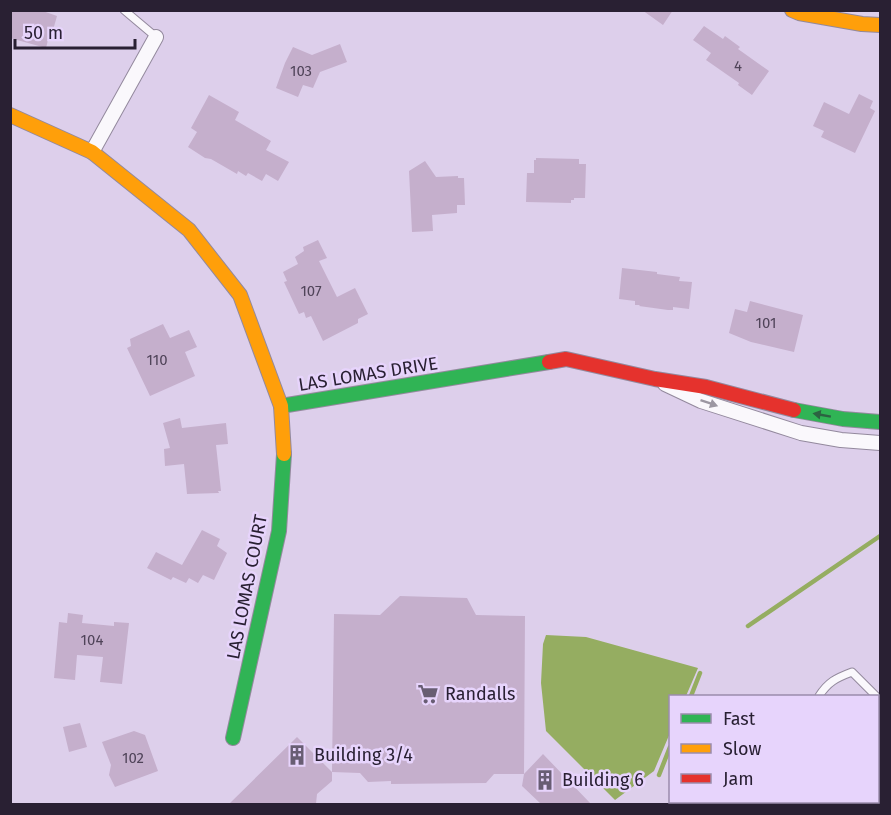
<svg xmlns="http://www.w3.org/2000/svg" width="891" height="815" font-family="'Fira Sans',sans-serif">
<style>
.water{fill:#95ad61}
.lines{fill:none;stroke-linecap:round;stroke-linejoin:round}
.stream{stroke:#95ad61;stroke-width:4.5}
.building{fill:#c5afcc}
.lane-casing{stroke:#93899d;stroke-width:9}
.street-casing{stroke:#93899d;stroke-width:16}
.fast-casing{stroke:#93899d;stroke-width:16}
.slow-casing{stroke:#93899d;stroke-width:16}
.jam-casing{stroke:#93899d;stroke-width:16}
.lane{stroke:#faf8fc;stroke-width:7}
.street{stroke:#faf8fc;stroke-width:14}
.fast{stroke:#30b455;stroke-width:14}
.slow{stroke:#ff9f0a;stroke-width:14}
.jam{stroke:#e5322d;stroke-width:14}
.oneway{fill:#9c97a2}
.oneway2{fill:#2c6342}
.labels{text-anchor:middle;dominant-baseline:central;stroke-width:5;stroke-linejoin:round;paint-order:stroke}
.number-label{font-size:15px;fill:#504459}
.street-label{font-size:18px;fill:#292033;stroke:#e7d4fc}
.poi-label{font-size:18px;fill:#292033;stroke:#e7d4fc;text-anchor:start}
</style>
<rect width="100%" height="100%" fill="#ddcfeb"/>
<path class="water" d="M546,635L586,637L698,668L686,696H670V733L654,771L615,800L546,731L541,683L543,644Z"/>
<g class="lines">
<path class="stream" d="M748,626L880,536
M691,696L700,673
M659,775L670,747"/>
</g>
<path class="building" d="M10,10H40L57,16L51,37L49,36L46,48L10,38Z
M642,10H673L663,25Z
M704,26L723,39L725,36L740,47L738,49L769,71L752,95L738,85L739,83L706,60L711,53L693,40Z
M340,44L347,62L320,72L313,88L303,85L298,97L276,88L285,63L293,47L312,55Z
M859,94L873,101L870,108L875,111L855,153L821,137L824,131L813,126L824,102L849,114Z
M209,95L239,112L235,120L271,141L266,150L289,162L278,181L266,174L262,181L248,173L246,176L238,171L237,174L211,159L205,158L188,147L197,132L191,128Z
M536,158L579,159V164H586L585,198H574V200H571V203L526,202L527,173H534V160H536Z
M425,161L436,177L458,176V178H464L465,205H457V213L432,215L433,231L412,232L409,171Z
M318,240L327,258L319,261L337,297L355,288L368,314L358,319V323L323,341L311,316L306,318L304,312L299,314L284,282L287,281L283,272L298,264L295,257L304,251L303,247Z
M622,268L657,272V274L680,277L679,281L692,282L689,309L673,307V310H668L639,306L640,305H635V301L619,299Z
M750,301L803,315L794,352L751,342L729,333L735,309L747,312Z
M163,324L170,338L189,330L197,347L185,352L195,376L150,396L127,348L131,346L130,339Z
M180,418L182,428L226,423L228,444L216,445L221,491H218L219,493L187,494L184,464L165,466L164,449L170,448L163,423Z
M202,530L220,539L217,546L227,553L214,580L203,575L198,583L189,578L186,583L173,577L171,580L147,568L156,552L182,565Z
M400,596L467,598L476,615L525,616L524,774H494L486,783L391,784V781L368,782L360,773L332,772L334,614L380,615Z
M68,613L83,615L82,623L114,626V622L129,623L122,684L100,682L103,657L77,655L75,680L54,678L59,622L67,623Z
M80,723L87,747L69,752L63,727Z
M134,731L145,735L158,771L115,787L109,775L111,765L102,742Z
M297,737L332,772V781L317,794L316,804H229Z
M543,754L591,804H541L522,786L524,774Z"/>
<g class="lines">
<g class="lane-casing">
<path id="lane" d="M124,10L156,37
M819,696C828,682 836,678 852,672L876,696"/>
</g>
<g class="street-casing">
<path id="street" d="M92,152L156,37
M665,384L701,401L801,433L841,440L880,443"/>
</g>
<g class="fast-casing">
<path id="fast" d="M281,406L549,362
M794,410L843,419L880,422
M233,738L279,531L284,454"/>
</g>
<g class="slow-casing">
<path id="slow" d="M792,10L799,13L862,24L880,25
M10,115L92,152L189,230L240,295L281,406L284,454"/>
</g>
<g class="jam-casing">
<path id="jam" d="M549,362L566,359L655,379L706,387L794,410"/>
</g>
<use href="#lane" class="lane"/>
<use href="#street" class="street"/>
<use href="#fast" class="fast"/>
<use href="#slow" class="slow"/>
<use href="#jam" class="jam"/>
</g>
<defs><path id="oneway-solid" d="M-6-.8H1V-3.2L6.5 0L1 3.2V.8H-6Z" transform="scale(1.5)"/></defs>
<use class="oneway" href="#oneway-solid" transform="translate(709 403) rotate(19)"/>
<use class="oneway2" href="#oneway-solid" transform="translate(822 415) rotate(-170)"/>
<defs>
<g id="supermarket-bare" transform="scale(1.62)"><path d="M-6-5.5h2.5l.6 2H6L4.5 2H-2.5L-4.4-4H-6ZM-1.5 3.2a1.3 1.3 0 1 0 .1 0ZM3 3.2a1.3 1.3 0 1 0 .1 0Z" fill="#685d73" stroke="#e7d4fc" stroke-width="2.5" paint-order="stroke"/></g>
<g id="building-bare" transform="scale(1.62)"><path d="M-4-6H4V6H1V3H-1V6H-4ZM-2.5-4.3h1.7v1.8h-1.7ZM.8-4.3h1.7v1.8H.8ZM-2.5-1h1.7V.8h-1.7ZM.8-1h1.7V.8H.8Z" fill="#685d73" stroke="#e7d4fc" stroke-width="2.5" paint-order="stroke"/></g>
</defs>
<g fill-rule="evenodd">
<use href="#supermarket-bare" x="428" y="694"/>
<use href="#building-bare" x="297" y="755"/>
<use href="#building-bare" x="545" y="780"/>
</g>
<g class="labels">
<g class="number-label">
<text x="738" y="66">4</text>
<text x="301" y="71">103</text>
<text x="311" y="291">107</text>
<text x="766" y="323">101</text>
<text x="157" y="360">110</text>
<text x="92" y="640">104</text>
<text x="133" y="758">102</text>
</g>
<g class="street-label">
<text transform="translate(368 374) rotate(-9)">LAS LOMAS DRIVE</text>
<text transform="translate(247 587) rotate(-79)">LAS LOMAS COURT</text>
</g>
<g class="poi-label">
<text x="445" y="694">Randalls</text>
<text x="314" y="755">Building 3/4</text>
<text x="562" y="780">Building 6</text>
</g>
</g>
<rect width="891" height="815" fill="none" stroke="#292033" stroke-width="24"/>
<rect x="669" y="695" width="210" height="108" fill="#e7d4fc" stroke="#9b8cac" stroke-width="1.5"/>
<rect x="681" y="714" width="30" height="9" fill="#30b455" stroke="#9b8cac" stroke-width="1.5"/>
<text x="723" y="725" font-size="18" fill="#292033">Fast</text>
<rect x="681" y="744" width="30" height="9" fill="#ff9f0a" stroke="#9b8cac" stroke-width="1.5"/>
<text x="723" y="755" font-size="18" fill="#292033">Slow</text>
<rect x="681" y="774" width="30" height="9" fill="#e5322d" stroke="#9b8cac" stroke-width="1.5"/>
<text x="723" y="785" font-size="18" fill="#292033">Jam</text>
<path d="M15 39v9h120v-9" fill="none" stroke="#292033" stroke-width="3"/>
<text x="24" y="39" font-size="18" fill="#292033" stroke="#e7d4fc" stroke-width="4.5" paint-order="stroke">50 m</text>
</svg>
